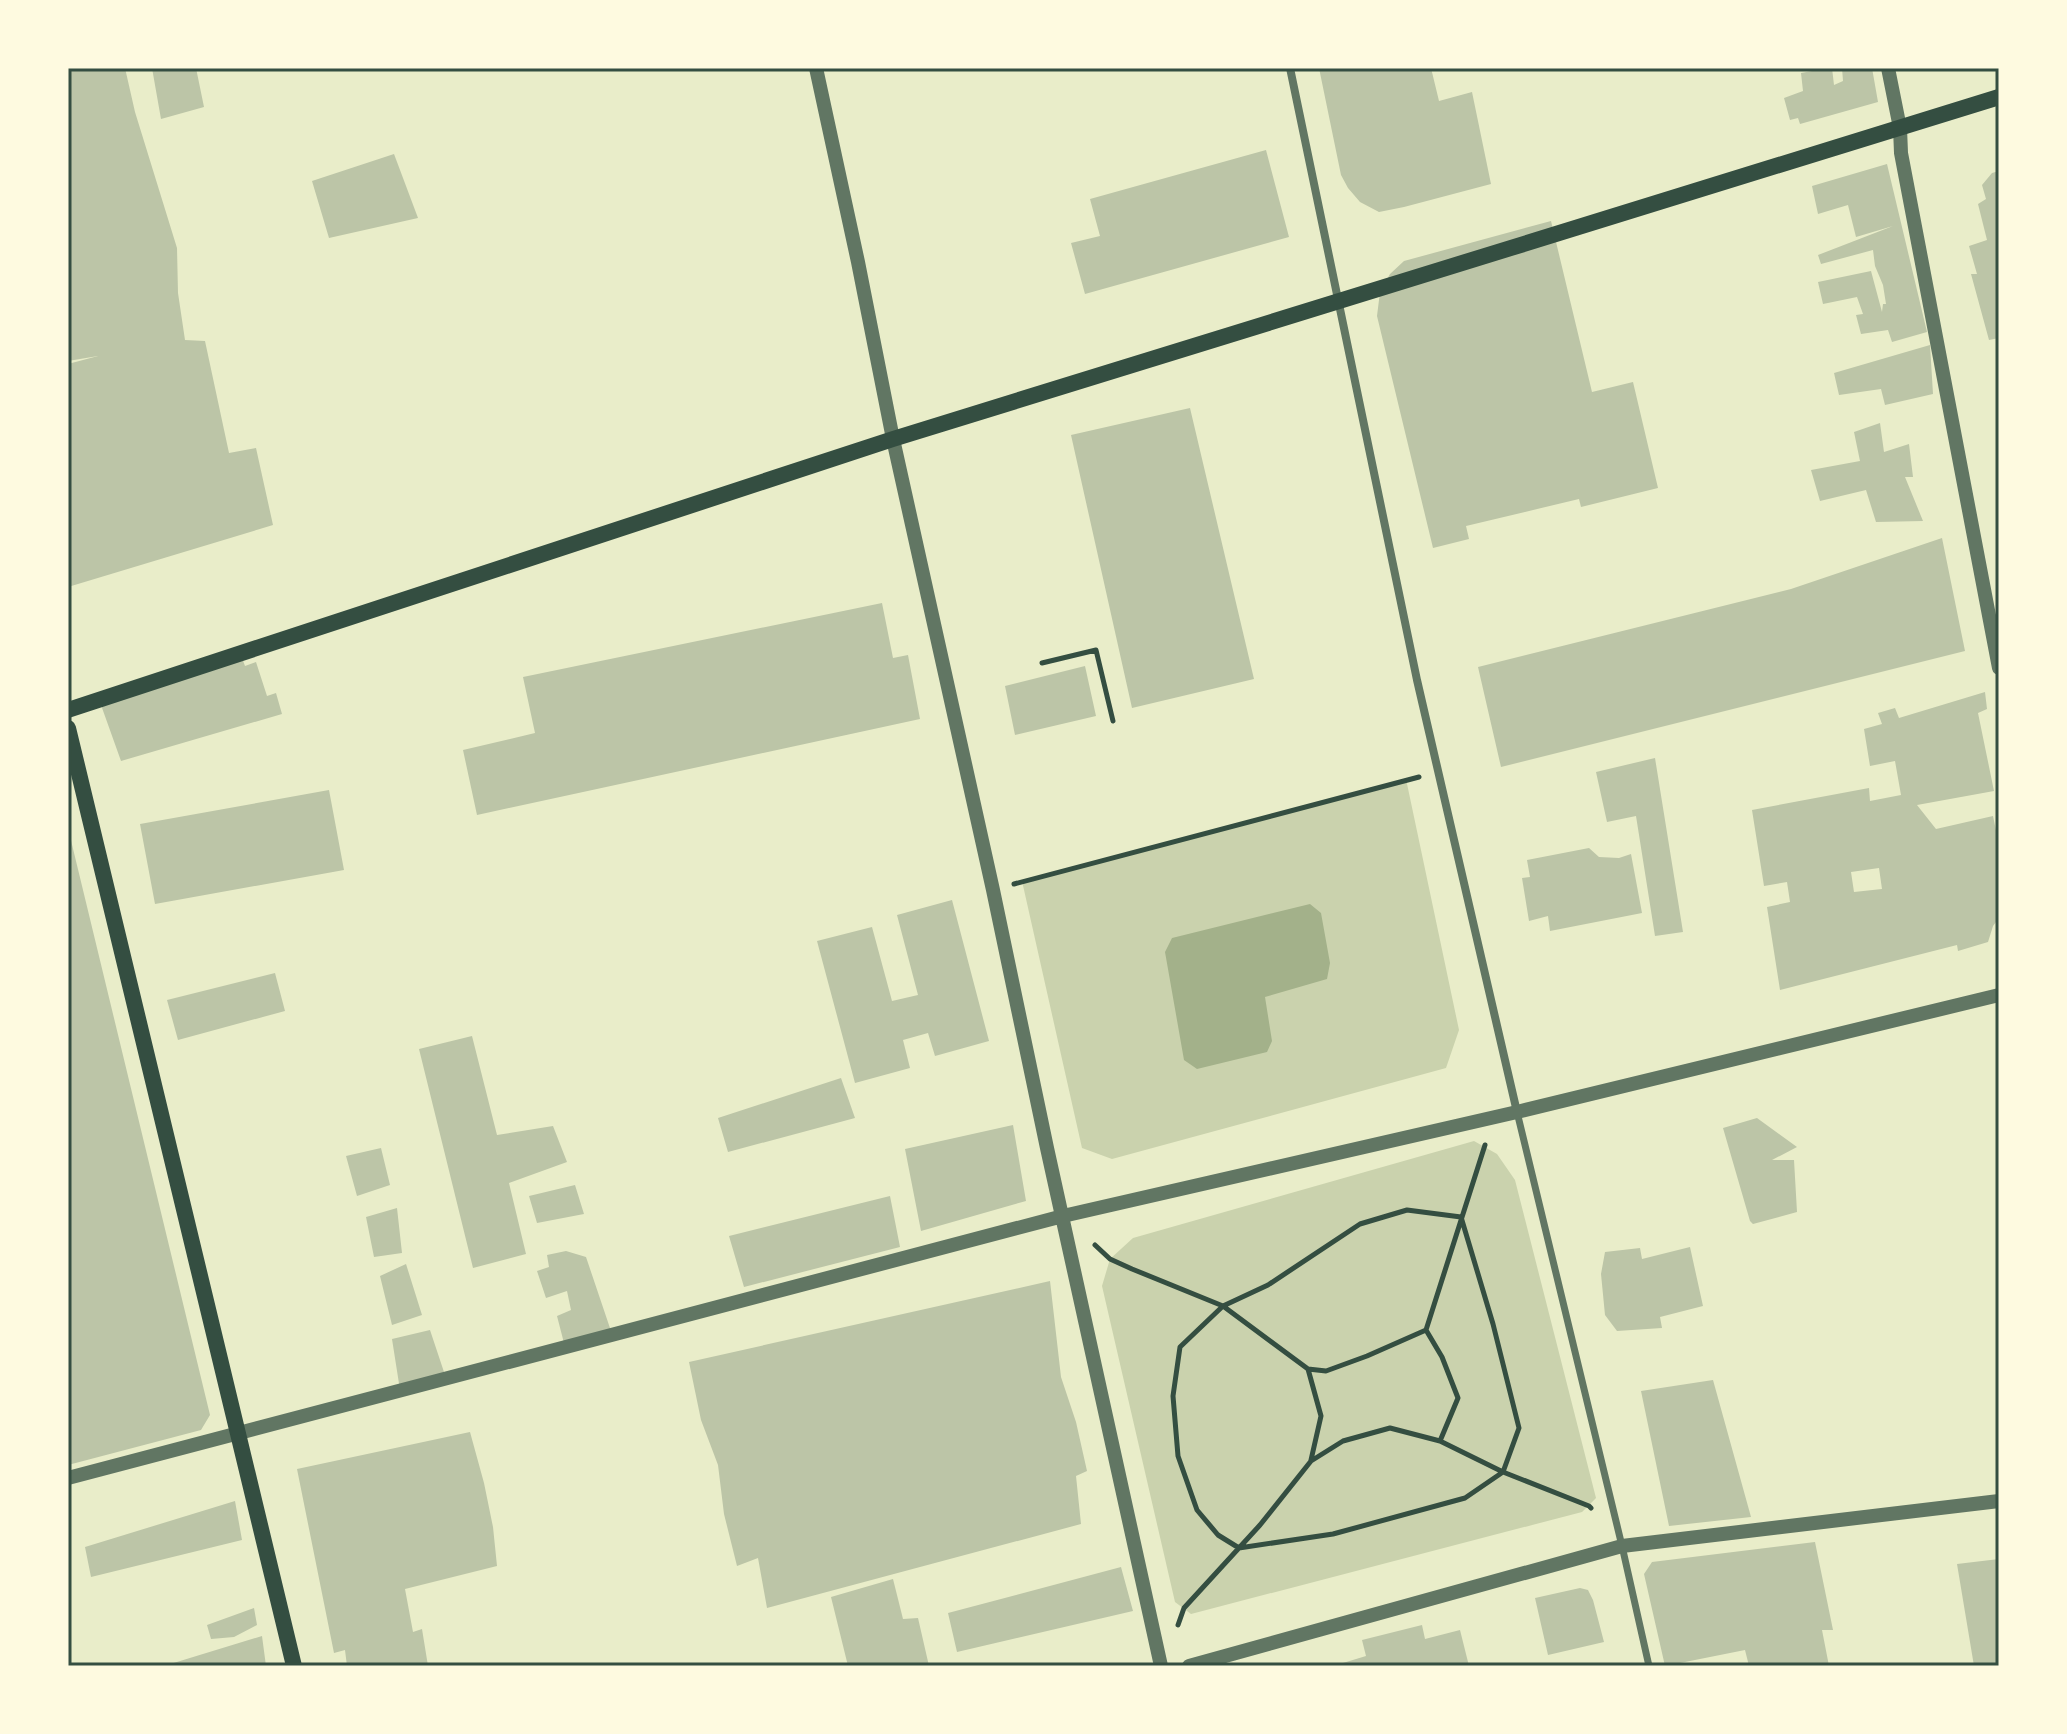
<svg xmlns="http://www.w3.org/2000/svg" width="2067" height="1734" font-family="Jost,sans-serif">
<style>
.green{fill:#cad2ad}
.water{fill:#a3b18a}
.building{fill:#bcc5a7;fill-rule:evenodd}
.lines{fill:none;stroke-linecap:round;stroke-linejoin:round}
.path{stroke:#344e41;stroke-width:5}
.pedestrian{stroke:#617663;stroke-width:7}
.minor{stroke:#617663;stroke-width:8}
.tertiary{stroke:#617663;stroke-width:14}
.secondary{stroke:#344e41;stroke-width:16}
.neatline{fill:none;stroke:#344e41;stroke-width:3}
</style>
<rect width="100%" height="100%" fill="#e9edc9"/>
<path class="green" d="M1406,779L1459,1030L1446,1068L1112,1159L1082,1148L1022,881Z
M1474,1141L1497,1154L1515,1180L1596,1498L1582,1512L1191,1614L1175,1602L1102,1286L1110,1259L1133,1238Z"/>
<path class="water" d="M1310,904L1321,913L1330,963L1327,979L1265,997L1272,1041L1267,1052L1197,1069L1184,1060L1165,952L1172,938Z"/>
<path class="building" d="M68,68H125L135,112L177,248L178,293L185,340L205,341L229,453L256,448L273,525L68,587V364L98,356L68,361Z
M152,68H196L204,107L161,119Z
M1319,68H1431L1439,101L1472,92L1491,184L1404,207L1379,212L1360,202L1348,188L1341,175Z
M1812,68H1832L1834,85L1843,81L1842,68H1872L1878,102L1800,124L1798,118L1790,120L1784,98L1803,91L1801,73L1812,71Z
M1266,150L1289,237L1085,294L1071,243L1100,236L1090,199Z
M394,154L418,218L329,238L312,181Z
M1887,164L1927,332L1892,342L1888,330L1861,334L1856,315L1863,314L1857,297L1823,304L1818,282L1871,271L1882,312L1883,304H1886L1883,285L1875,266L1873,250L1821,264L1818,255L1893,226L1856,237L1848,205L1818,214L1812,186Z
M1999,171V338L1989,340L1971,274H1977L1969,246L1987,240L1978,204L1986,199L1982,185L1992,173Z
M1551,221L1592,392L1633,382L1658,488L1581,507L1579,499L1466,526L1469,539L1433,548L1377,316L1380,292L1390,274L1404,261Z
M1930,345L1933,394L1885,405L1881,389L1839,395L1834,373Z
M1190,408L1254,679L1132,708L1071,435Z
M1880,423L1884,452L1909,444L1913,477H1905L1923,521L1876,522L1866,490L1820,501L1811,470L1860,461L1854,432Z
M1942,538L1965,651L1501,767L1478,667L1791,589Z
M882,603L893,658L908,655L920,719L477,815L463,750L535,733L523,677Z
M241,655L245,666L256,662L267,696L276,693L282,714L121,761L101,705Z
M1085,666L1096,716L1015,735L1005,686Z
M1985,692L1987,709L1978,713L1994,791L1917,805L1936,829L1993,816L1999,845V918L1993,926L1988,942L1958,951L1957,945L1780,990L1767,907L1790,902L1787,882L1764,886L1752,810L1869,788L1870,801L1901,795L1895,761L1870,766L1864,729L1882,724L1878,713L1895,708L1899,718ZM1879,868L1882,889L1854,892L1851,872Z
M1655,758L1683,932L1655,936L1636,816L1607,822L1596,772Z
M329,790L344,870L155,904L140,824Z
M68,828L210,1415L201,1430L68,1465Z
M1589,848L1599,857L1619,858L1631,854L1642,913L1550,931L1548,916L1529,921L1522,878L1530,877L1527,860Z
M952,900L989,1041L935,1056L928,1033L903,1040L910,1068L855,1083L817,941L872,927L892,1001L918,995L897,915Z
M275,973L285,1011L178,1040L167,1000Z
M472,1036L497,1135L553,1126L567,1162L509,1183L526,1254L473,1268L419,1049Z
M841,1078L855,1118L728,1152L718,1118Z
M1757,1118L1797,1147L1772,1160H1794L1797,1212L1753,1224L1750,1221L1723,1128Z
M1013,1125L1026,1201L921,1231L905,1149Z
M381,1148L390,1185L357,1196L346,1156Z
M575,1185L584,1214L537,1223L529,1196Z
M890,1196L900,1247L744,1287L729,1236Z
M397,1208L402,1253L374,1257L366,1217Z
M1690,1247L1703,1306L1660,1317L1662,1328L1617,1331L1605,1315L1601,1274L1605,1252L1640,1248L1642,1259Z
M566,1251L586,1257L612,1334L565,1347L557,1316L571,1310L567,1291L546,1298L537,1271L549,1267L547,1255Z
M406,1264L422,1315L392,1325L380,1276Z
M1050,1281L1061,1377L1076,1422L1087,1471L1076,1476L1081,1524L767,1608L758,1558L737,1566L724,1514L718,1465L701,1420L689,1362Z
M430,1330L446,1378L400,1390L392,1339Z
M1713,1380L1751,1517L1669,1526L1641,1391Z
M470,1432L484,1483L493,1527L497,1566L405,1589L413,1632L422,1629L428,1666H347L345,1650L334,1653L297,1469Z
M235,1501L242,1540L91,1577L85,1547Z
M1815,1542L1833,1630H1822L1829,1666H1749L1745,1650L1665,1666L1644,1574L1652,1562Z
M1999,1559V1666H1974L1957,1564Z
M1121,1567L1133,1611L957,1652L948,1613Z
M893,1579L903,1619L918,1618L929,1666H848L831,1597Z
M1580,1588L1588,1590L1593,1600L1604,1642L1548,1655L1535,1598Z
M254,1608L257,1625L234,1637L211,1639L207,1625Z
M1422,1625L1425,1639L1460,1630L1469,1666H1333L1366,1656L1362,1640Z
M262,1636L266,1666H167V1665Z"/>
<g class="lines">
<path class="path" d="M1042,663L1096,650L1113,721
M1014,884L1419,777
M1485,1145L1426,1330L1442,1357L1458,1398L1440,1441L1503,1472L1589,1506L1591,1508
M1407,1210L1461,1217L1493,1324L1519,1428L1503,1472L1465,1498L1333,1534L1239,1548L1218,1535L1197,1510L1178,1456L1173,1396L1180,1347L1223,1306L1268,1285L1360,1224Z
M1095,1245L1110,1259L1132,1269L1223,1306L1308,1369L1326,1371L1367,1356L1426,1330
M1308,1369L1321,1416L1311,1460
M1178,1625L1184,1608L1260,1525L1311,1461L1343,1441L1390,1428L1440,1441"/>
<path class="pedestrian" d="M1517,1112L1622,1546L1649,1666"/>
<path class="minor" d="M1290,68L1417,680L1517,1112"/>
<path class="tertiary" d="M816,68L858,262L893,439L993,890L1047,1148L1161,1666
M1888,68L1900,128L1901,153L1999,668
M68,1478L1063,1216L1517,1112L1999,995
M1189,1666L1622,1546L1999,1501"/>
<path class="secondary" d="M68,710L893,439L1999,97
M68,728L294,1666"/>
</g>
<rect width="2067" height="1734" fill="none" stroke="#fefae0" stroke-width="140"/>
<rect x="70" y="70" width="1927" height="1594" class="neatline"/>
</svg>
